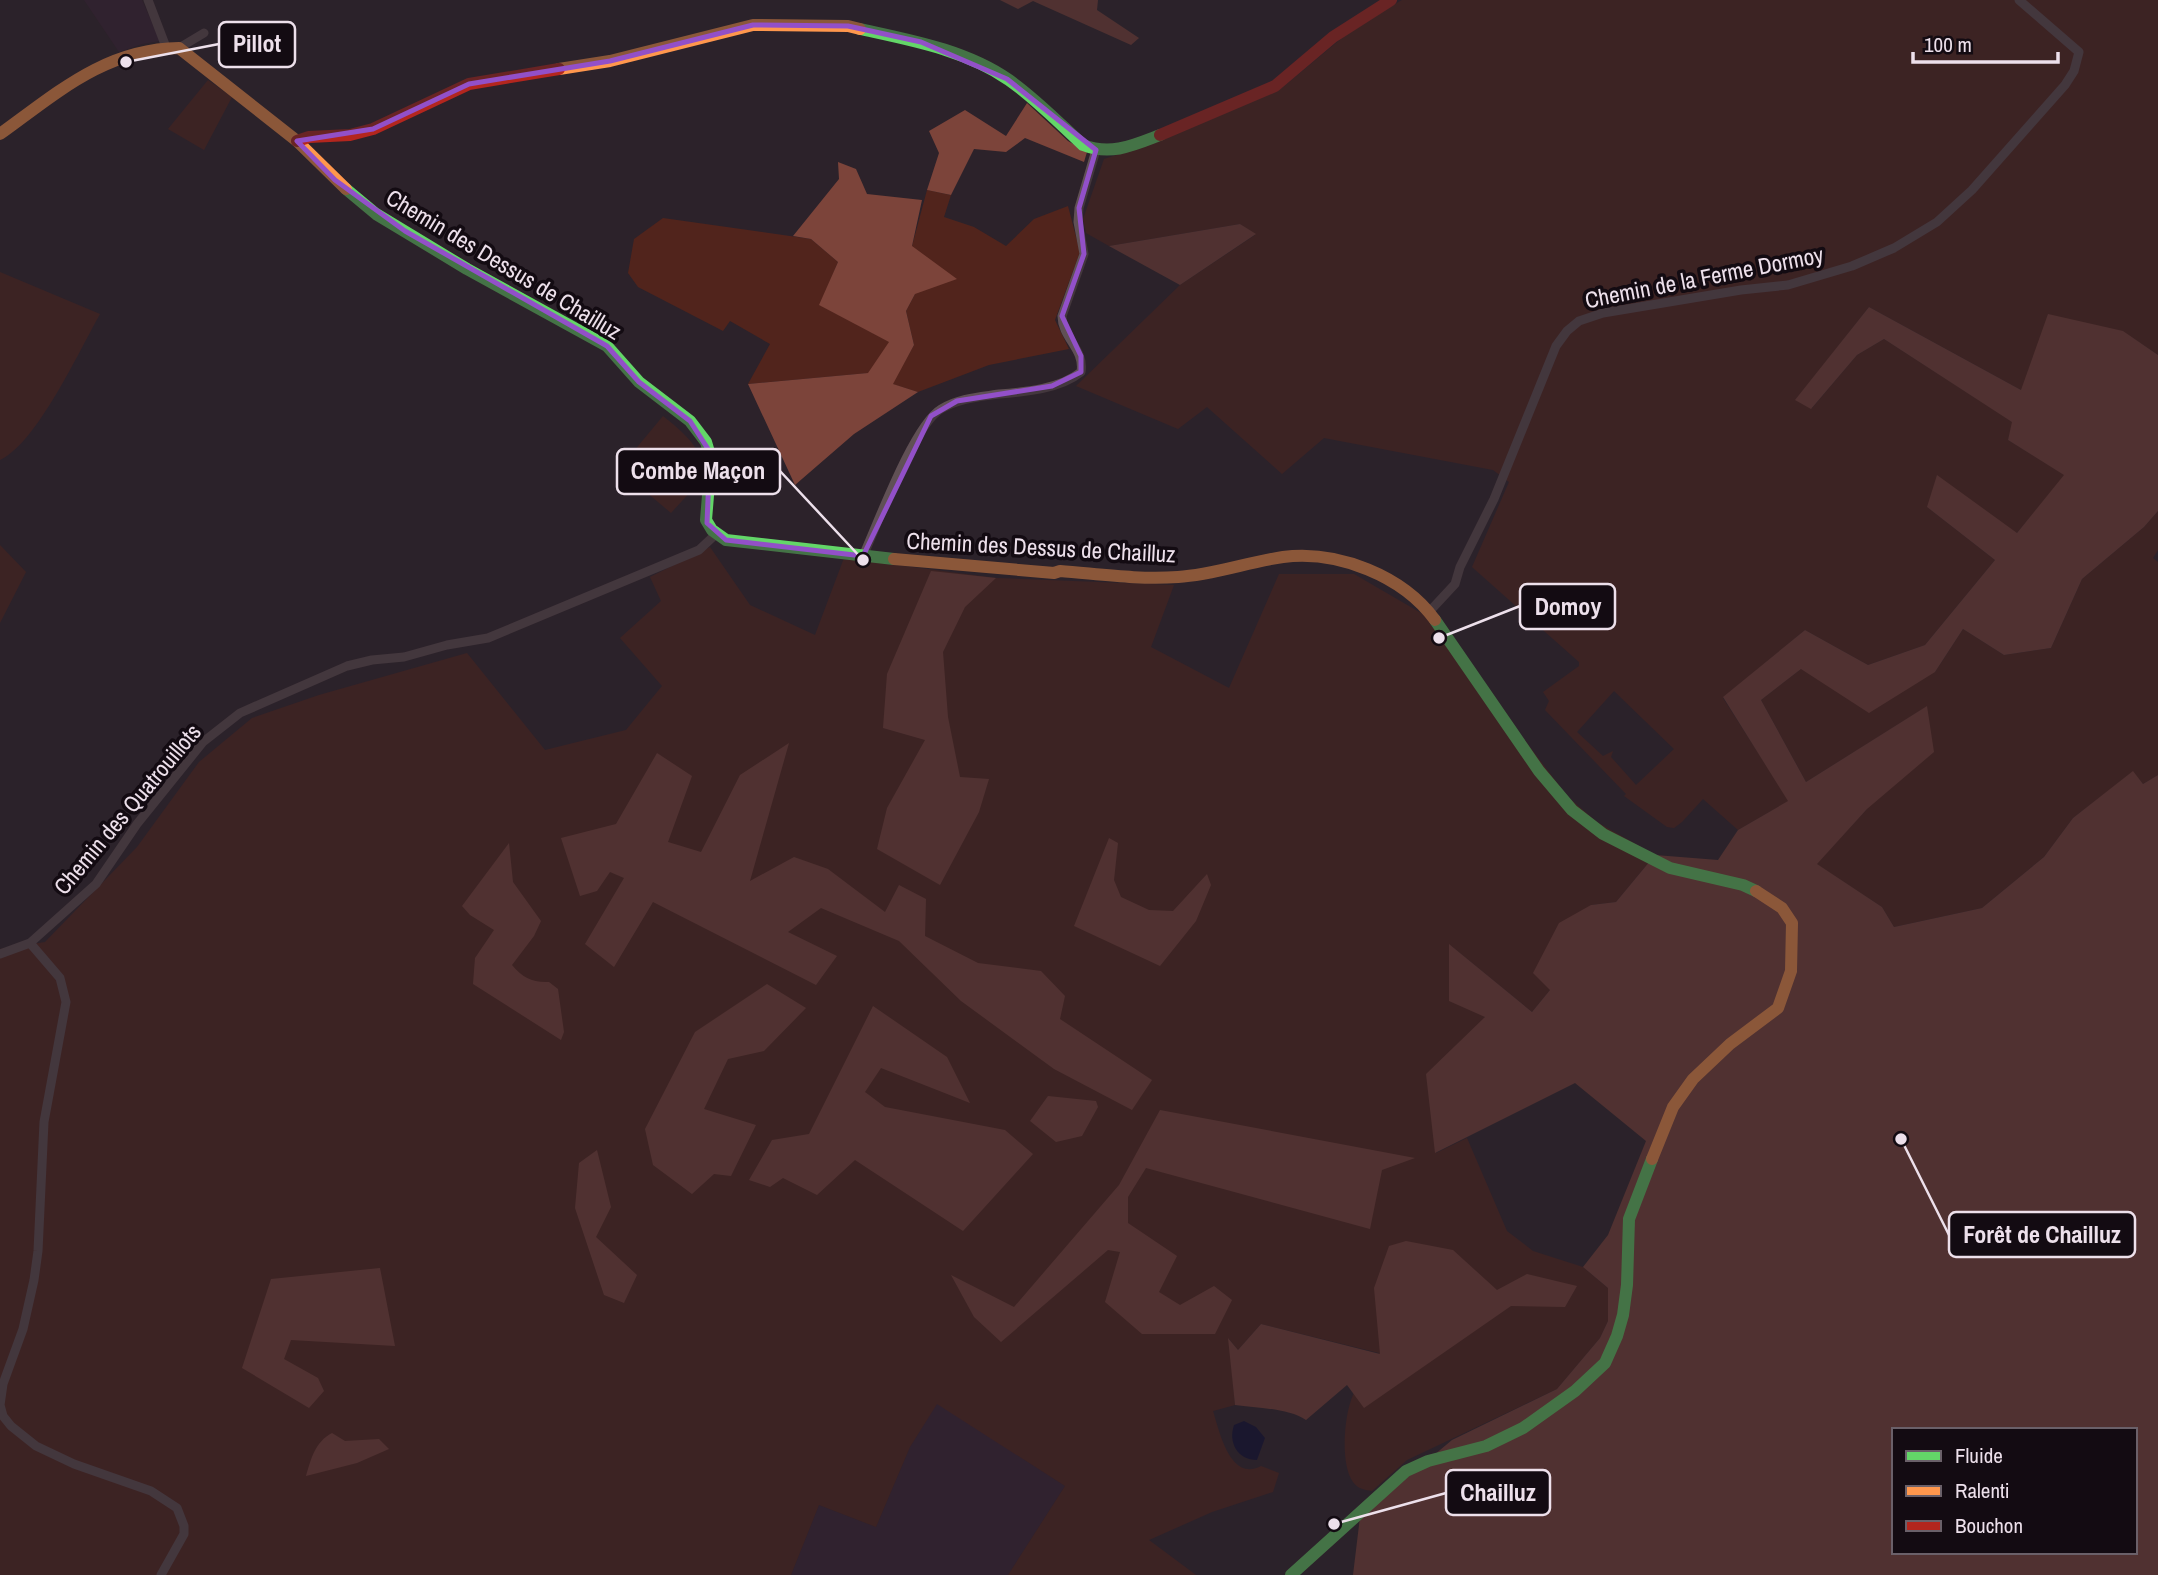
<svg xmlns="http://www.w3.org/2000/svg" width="2158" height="1575" font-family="'Archivo Narrow',sans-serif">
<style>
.built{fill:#372235}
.green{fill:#51241c;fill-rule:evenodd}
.forest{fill:#7c443a;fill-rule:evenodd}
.water{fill:#060a34}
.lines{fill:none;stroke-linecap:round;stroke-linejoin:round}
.street{stroke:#605055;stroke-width:9}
.fast{stroke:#63d668;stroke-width:12}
.slow{stroke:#ff974d;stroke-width:12}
.jam{stroke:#b3261e;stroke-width:12}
.marked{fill:none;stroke:#9250c8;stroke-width:5;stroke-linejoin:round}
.labels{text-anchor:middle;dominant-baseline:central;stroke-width:7;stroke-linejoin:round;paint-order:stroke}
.street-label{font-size:23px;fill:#ede0eb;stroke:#130b12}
.leader{fill:none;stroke:#ede0eb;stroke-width:2.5}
.callout-dot{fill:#ede0eb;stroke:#130b12;stroke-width:2.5}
.callout{fill:#130b12;stroke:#ede0eb;stroke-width:2.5}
.callout-label{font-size:24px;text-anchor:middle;font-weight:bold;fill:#ede0eb}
</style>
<rect width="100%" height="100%" fill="#2c222a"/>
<path class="built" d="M84,0H142L160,41L142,44L119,52Z
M937,1403L1065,1486L1008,1575H791L819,1505L876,1527L910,1447Z"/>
<path class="green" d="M1402,0H2158V355L2122,331L2021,390L1869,307L1796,400L1812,408L1857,355L1884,339L2013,422L2008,440L2065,475L2017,533L1927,507L1995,560L1925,645L1868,665L1805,630L1723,698L1789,801L1738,830L1703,799L1682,822L1674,828L1667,827L1624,796L1626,794L1545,710L1549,701L1543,692L1579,666V662L1472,567L1509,482L1493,470L1324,438L1282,474L1207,407L1178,429L1076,386L1180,285L1255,235L1240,224L1109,246L1086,233L1083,219L1104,159L1135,149L1283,87L1354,28ZM1614,691L1674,749L1636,785L1611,757L1613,751L1603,756L1577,732Z
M208,80L232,97L204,150L168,129Z
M927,190L951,195L944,217L974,227L1006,246L1034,219L1068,206L1080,252L1055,320L1069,349L989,365L918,392L892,384L914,345L906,311L915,294L912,246Z
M663,218L811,239L838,262L820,305L890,342L869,373L748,384L770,344L730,321L723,331L638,287L628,273L634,239Z
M0,272L100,314C79,351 37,443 0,460Z
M663,416C679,429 712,454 700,479C696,487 678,505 671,513L619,469Z
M2158,511V550L2153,558L2158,562V775L2143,784L2133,772L2073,818L2044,857L1982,908L1894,927L1882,907L1816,864L1867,809L1926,707L1806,782L1761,700L1801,669L1935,672L1963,629L2004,655L2051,648L2082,579L2144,527Z
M0,545L26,572L0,623Z
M710,547L750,605L815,635L844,558L996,578L1174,585L1151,647L1229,688L1279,574H1354L1433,620L1568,797L1597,822L1655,855L1616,902L1591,905L1550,990L1532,1012L1450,945L1485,1017L1436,1153L1467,1138L1507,1231L1533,1251L1583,1267L1608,1288V1321L1600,1338L1557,1389L1407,1460L1372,1491C1365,1490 1358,1489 1353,1482C1340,1464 1344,1415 1353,1395C1360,1380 1372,1367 1379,1353L1261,1324L1238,1350L1229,1339L1235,1405L1213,1411C1219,1430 1230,1483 1261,1466L1279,1473L1273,1492L1212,1512L1149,1540L1196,1575H1008L1065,1486L937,1404L910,1447L876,1527L819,1505L791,1575H0V949L45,942L137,847L199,762L252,718L319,695L467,653L545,750L626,730L662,686L620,638L661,601L650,577Z"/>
<path class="forest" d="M1000,0H1098L1097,10L1139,38L1131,45L1033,1L1018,9Z
M1027,103L1068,141L1087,152L1084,162L1025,138L1006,152L974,149L951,195L927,190L939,153L929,131L965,110L1006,136Z
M838,162L856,169L867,194L922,200L912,246L957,279L915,294L906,311L914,345L893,384L918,392L854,434L795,485L748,384L868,373L889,342L819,305L838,262L811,239L793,236L839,179Z
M1240,224L1256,234L1180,285L1109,246Z
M1869,307L2021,390L2048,314L2123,331L2158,355V511L2144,527L2082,579L2051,648L2004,655L1963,629L1935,672L1869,713L1801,669L1761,700L1806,782L1927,706L1934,752L1867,809L1817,864L1882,907L1894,927L1982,908L2044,857L2073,818L2133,771L2143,784L2158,775V1575H1353L1360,1517L1452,1440L1557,1389L1600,1338L1608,1321V1288L1583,1267L1608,1235L1646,1141L1575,1083L1435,1153L1426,1074L1485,1017L1449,1001V944L1532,1012L1550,990L1533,973L1559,923L1591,905L1616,902L1655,855L1718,860L1738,830L1788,801L1723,697L1805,630L1868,665L1925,645L1995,560L1927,507L1937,475L2017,533L2064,475L2008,440L2012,422L1884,339L1857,355L1811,409L1795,400ZM1894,1430H2135V1552H1894Z
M931,571L996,578L965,607L943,652L948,717L960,777L989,779L979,812L940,885L877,849L887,808L925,740L883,728L887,674Z
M789,743L750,881L794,857L828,869L885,912L899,885L926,899L925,936L978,963L1041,971L1065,996L1060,1019L1152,1080L1132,1110L1054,1069L961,1001L899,941L821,908L788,932L837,956L816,985L653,902L614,967L585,944L624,878L610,872L597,891L580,896L561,838L616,824L657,753L692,776L668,842L701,852L740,775Z
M1109,838L1118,843L1114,880L1121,897L1149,910L1173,911L1207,874L1211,885L1196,921L1160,966L1074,926Z
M509,843L513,882L541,921L534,936L512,965C523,978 533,983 549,982L558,989L564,1032L561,1040L473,984L475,958L494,930L470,915L462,906Z
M767,984L806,1008L764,1051L728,1059L704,1109L756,1125L731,1176L714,1174L692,1194L653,1165L645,1129L695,1032Z
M873,1006L947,1057L970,1103L881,1068L865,1092L885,1107L1005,1130L1033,1154L963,1231L855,1160L817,1195L783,1178L770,1187L749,1180L772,1140L809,1134Z
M1048,1096L1096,1101L1098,1107L1082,1136L1056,1142L1030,1121Z
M1160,1110L1415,1158L1382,1170L1370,1229L1146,1168L1128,1197V1223L1177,1256L1159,1292L1180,1305L1214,1286L1232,1300L1215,1334H1142L1105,1302L1120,1252L1108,1250L1001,1342L974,1317L951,1275L1014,1307L1119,1185Z
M597,1150L611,1207L596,1237L637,1275L624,1303L604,1295L575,1208L579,1163Z
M1406,1241L1453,1250L1497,1290L1527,1274L1577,1286L1565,1307L1511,1306L1364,1408L1347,1385L1306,1420C1288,1408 1257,1408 1235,1405L1228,1338L1238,1350L1261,1324L1380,1354L1374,1288L1389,1246Z
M380,1268L395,1346L291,1340L284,1359L318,1378L324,1391L309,1408L242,1368L271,1279Z
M332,1433L345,1441L379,1439L389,1449L357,1463L306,1476C311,1459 315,1442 332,1433Z"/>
<path class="water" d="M1244,1421L1256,1427L1265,1438L1257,1460C1237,1460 1228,1442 1234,1425Z"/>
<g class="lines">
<path class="street" d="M148,0L166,47
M179,48L204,33
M863,556C878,523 914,425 941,409C959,398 979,397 999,394C1025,392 1060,389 1081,372C1085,349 1062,338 1062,316L1084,254L1078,222L1079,208L1096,150
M1429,612L1455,584L1460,567L1494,499L1556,346L1567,331L1579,321L1603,313L1741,290L1788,285L1852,266L1894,248L1937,222L1972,190L2065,85L2074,71L2079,52L2019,0
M30,943L60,978L66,1002L44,1122L38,1251L34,1280L23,1329L3,1384L0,1405L3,1416L11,1426L36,1446L74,1464L151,1491L177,1508L184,1526V1534L161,1575
M0,954L30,943L96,884L137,824L203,742L240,713L347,666L372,660L404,657L447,645L488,638L699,550L716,534"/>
<path class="fast" d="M860,29C910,40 966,50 1009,80C1036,99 1059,123 1083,145C1111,156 1134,145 1160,135
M346,189L376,214L467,269L607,346L639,382L690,421L706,442L711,459L706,520L712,530L726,540L894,559
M1435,620L1539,771L1572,810L1603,834L1670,868L1743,885L1756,891
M1291,1575L1406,1471L1428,1461L1486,1446L1523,1428L1575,1391L1605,1363L1617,1336L1623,1315L1627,1285L1629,1219L1652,1159"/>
<path class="slow" d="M559,69L610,61L753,25L848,26L860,29
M0,134C57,93 105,49 179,48L297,141L346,189
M894,559L1054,573L1060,571C1099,574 1139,580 1178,577C1213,575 1248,562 1283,557C1338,550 1403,576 1435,620
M1652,1159L1673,1107L1693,1079L1730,1044L1778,1008L1791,971L1792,923L1782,908L1756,891"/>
<path class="jam" d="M1160,135L1275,86L1333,37L1391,0
M297,141L309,137L350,135L373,129L469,84L559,69"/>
</g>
<path d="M0 0H2158V1575H0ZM753,25L848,26L921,42L1007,79L1096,150L1079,208L1084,254L1062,316L1081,356V372L1052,386L957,401L931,416L863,556L726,540L707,523L710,452L690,421L639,382L607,346L405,231L335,180L297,141L373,129L469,84L610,61Z" fill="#2c222a" fill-opacity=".55" fill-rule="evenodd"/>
<path class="marked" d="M753,25L848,26L921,42L1007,79L1096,150L1079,208L1084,254L1062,316L1081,356V372L1052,386L957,401L931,416L863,556L726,540L707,523L710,452L690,421L639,382L607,346L405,231L335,180L297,141L373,129L469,84L610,61Z"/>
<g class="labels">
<g class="street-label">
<text transform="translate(504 264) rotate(31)">Chemin des Dessus de Chailluz</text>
<text transform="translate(1704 277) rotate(-11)">Chemin de la Ferme Dormoy</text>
<text transform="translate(1041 547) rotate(3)">Chemin des Dessus de Chailluz</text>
<text transform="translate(127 809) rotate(-50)">Chemin des Quatrouillots</text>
</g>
</g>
<path class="leader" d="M126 62L219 44M863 560L780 471M1439 638L1520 606M1901 1139L1949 1235M1334 1524L1446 1493"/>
<g class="callout-dot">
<circle cx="126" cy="62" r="7"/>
<circle cx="863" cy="560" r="7"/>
<circle cx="1439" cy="638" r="7"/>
<circle cx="1901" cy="1139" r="7"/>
<circle cx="1334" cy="1524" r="7"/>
</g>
<g class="callout">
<rect x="219" y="22" width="76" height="45" rx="7"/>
<rect x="617" y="449" width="163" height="45" rx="7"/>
<rect x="1520" y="584" width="95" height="45" rx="7"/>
<rect x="1949" y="1212" width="186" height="45" rx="7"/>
<rect x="1446" y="1470" width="104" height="45" rx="7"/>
</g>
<g class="callout-label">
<text x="257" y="52">Pillot</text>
<text x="698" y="479">Combe Maçon</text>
<text x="1568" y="615">Domoy</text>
<text x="2042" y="1243">Forêt de Chailluz</text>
<text x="1498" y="1501">Chailluz</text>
</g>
<rect x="1892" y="1428" width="245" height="126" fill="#130b12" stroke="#6a6069" stroke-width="2"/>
<rect x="1906" y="1451" width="35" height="10" fill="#63d668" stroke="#6a6069" stroke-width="2"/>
<text x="1955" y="1463" font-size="21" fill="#ede0eb">Fluide</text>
<rect x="1906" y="1486" width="35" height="10" fill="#ff974d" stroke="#6a6069" stroke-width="2"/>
<text x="1955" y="1498" font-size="21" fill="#ede0eb">Ralenti</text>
<rect x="1906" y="1521" width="35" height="10" fill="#b3261e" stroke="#6a6069" stroke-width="2"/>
<text x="1955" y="1533" font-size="21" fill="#ede0eb">Bouchon</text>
<path d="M1913 52v10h145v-10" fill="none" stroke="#ede0eb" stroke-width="3.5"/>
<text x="1924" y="52" font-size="21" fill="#ede0eb" stroke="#130b12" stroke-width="5" paint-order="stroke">100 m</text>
</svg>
